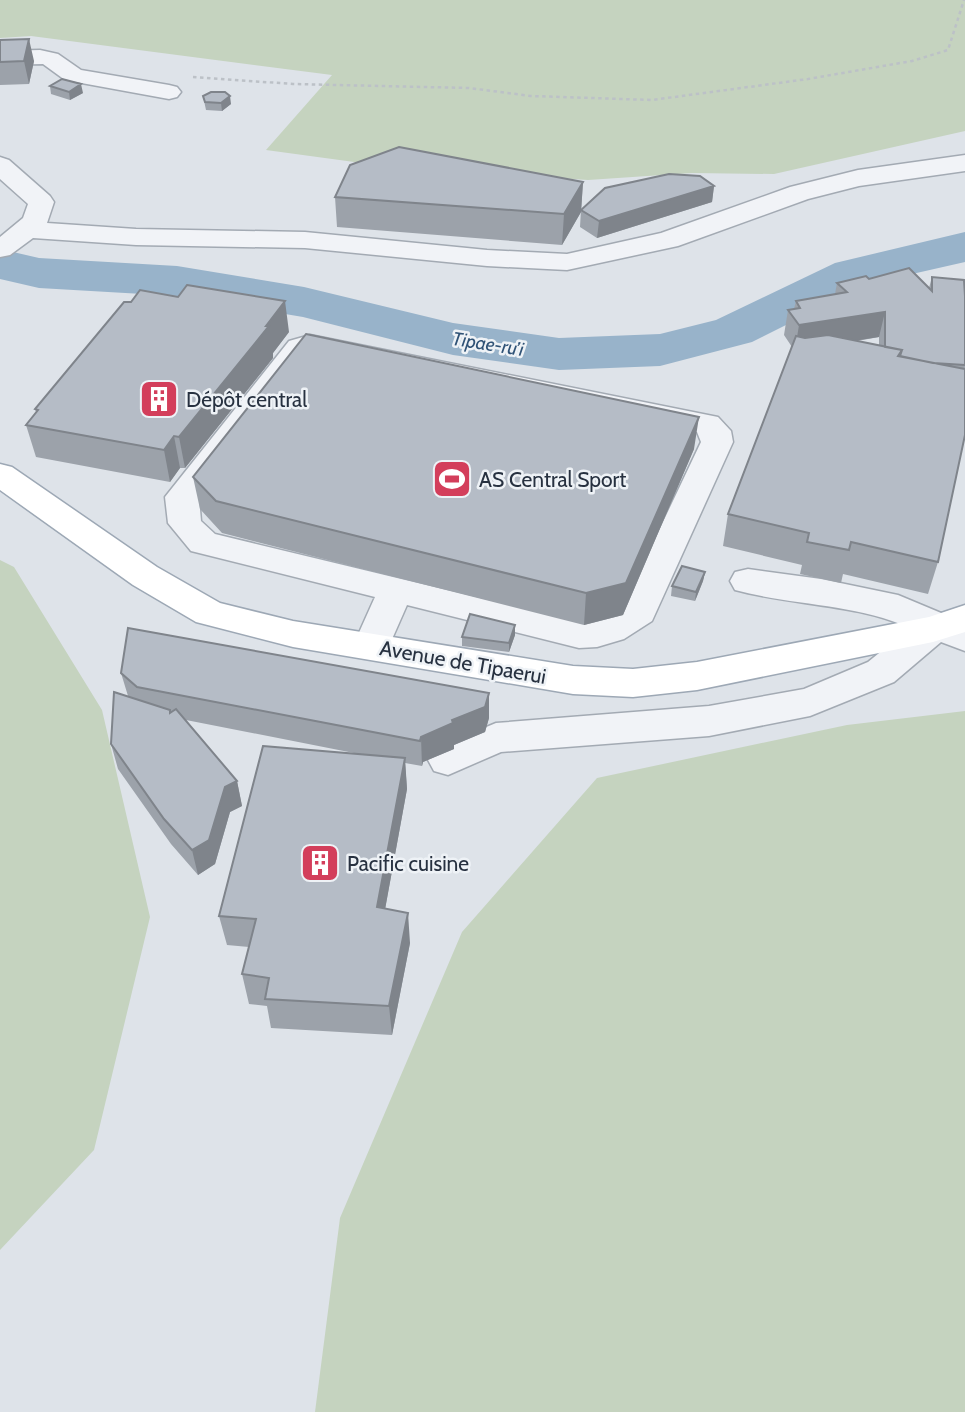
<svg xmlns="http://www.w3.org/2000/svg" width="965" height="1412" font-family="Cabin,sans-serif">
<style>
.green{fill:#c5d3bf}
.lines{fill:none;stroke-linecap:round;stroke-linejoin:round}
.river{fill:#98b3ca;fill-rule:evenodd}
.minor-casing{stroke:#a3aab3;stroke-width:3}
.major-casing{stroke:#9da8b5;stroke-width:3}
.path{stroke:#bcc1c7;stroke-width:2.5;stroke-dasharray:3.5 3.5;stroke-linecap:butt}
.minor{fill:#f1f3f7;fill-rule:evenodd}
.major{fill:#fff;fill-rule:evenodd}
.wall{fill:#9ca2aa;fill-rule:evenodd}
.shaded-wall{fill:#7f848b}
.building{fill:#b5bcc6;stroke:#7f848b;stroke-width:2}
.labels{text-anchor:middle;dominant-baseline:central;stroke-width:5;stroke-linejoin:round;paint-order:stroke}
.far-water-label{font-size:19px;font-style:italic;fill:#2f5276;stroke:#eef2f6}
.poi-label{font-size:21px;fill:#273140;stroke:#eef2f6;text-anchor:start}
.street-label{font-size:21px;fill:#273140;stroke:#eef2f6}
</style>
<rect width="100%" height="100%" fill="#dee3e9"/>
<path class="green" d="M0,0H965V131L774,174L692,173L588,180L391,167L266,150L332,75L31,36L0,38Z
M0,560L14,567L102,710L150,917L94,1150L0,1250Z
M965,711V1412H315L340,1218L462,932L597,778L847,725Z"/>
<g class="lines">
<path class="river" d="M965,232V262L868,284L752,342L660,366L559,370L453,355L303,317L177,296L39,288L0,279V249L39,258L177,266L304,287L453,323L559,338L660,334L716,320L835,263Z"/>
<g class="minor-casing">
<path id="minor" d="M40,50L58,54L81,70L169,85L177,87L181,92L177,97L169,99L65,80L43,64L0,65V51Z
M965,155V171L859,186L808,199L678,246L567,270L487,266L305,248L136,245L33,238L10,255L0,257V237L23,218L28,204L0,179V157L9,160L50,196L54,202L47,223L136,229L305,232L487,250L567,254L661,233L790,187L858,170Z
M310,335L718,417L731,431L733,442L652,621L624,639L597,647L579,648L407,605L385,655L372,659L359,655L353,646L375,597L191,551L168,523L165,497L289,341ZM311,353L697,432L701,442L624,604L600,620L579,622L215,534L201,521L199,498Z
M748,569L821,579L898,595L965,623V651L941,642L894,682L810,716L709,736L501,752L448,775L434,771L428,760L434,749L496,723L709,706L804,689L868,662L910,628C854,603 793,606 735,590L730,581L735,572Z"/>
</g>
<g class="major-casing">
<path id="major" d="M0,464L12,467L157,567L220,603L293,621L573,666L633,669L697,662L929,617L965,605V632L933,642L697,690L633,697L573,694L293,647L196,622L133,585L0,490Z"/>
</g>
<path class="path" d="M193,77L293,84L469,88L531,96L652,100L808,79L912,61L948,50L964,0"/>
<use href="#minor" class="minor"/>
<use href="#major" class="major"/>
</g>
<path class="wall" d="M0,40L34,61L29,84L0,85Z
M50,86L83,93L70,100L51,94Z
M203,96L231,104L222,111L206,110Z
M583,182L581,212L562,245L337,227L335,197Z
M714,186L712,202L597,238L580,227L581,210Z
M932,277L965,296V435L938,562L928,594L843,574L841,583L800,574L802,565L723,546L728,514L792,347L784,335L788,310L794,309L796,301L835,294L837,283L869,279L929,288ZM879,337V345L857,341Z
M289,332L273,353V358L185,468H180L170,482L36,457L26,425L36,412L35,409Z
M694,449L623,615L584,625L222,533L200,509L193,477Z
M705,572L703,581L695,601L671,596L672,586Z
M515,635L509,652L462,646V637Z
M121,673L489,718L485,732L454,745V749L423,762L422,766L405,763L407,789L385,909L410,943L392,1035L271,1028L267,1006L249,1004L242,974L249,947L227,945L219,916L364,755L186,720L237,781L242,806L230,812L215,864L198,875L171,844L118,769L111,744L128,696Z"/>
<path class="shaded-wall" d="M29,39L34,61L29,84L24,61Z
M81,84L83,93L70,100L69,92Z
M230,96L231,104L222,111L221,103Z
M583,182L581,212L562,245L564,214Z
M714,186L712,202L597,238L599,221Z
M285,301L289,332L273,353V358L185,468L179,437Z
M885,312L879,337L795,350L799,325Z
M699,417L694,449L623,615L584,625L586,593Z
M174,436L180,468L170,482L164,450Z
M705,572L703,581L695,601L696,592Z
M515,625V635L509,652V643Z
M489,693V718L485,732L454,745V749L423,762L422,766L421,737L452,720Z
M405,758L407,789L380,937L377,907Z
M237,781L242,806L230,812L215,864L198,875L192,850L225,787Z
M408,913L410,943L392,1035L389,1006Z"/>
<path class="building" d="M29,39L24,61L0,62V40Z
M62,79L81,84L69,92L50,86Z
M211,92H225L230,96L221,103L205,102L203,96Z
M399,147L583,182L564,214L335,197L350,165Z
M669,174L700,176L714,186L599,221L581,210L605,188Z
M909,268L932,291V277L964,280L965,296V365L933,363L900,356L902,350L885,347V312L799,325L788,310L800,308L796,301L847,292L837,283L866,276L869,279Z
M187,285L285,301L266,326H269L179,437L174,436L164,450L26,425L38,410L35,409L124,302H131L140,290L178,297Z
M306,334L699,417L626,583L586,593L216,501L193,477Z
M828,335L902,350L898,356L965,369V435L938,562L851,542L849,550L807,542L809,533L728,514L796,336L805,338Z
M682,566L705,572L696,592L672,586Z
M470,614L515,625L509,643L462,637Z
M128,628L489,693L485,707L452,720L453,723L421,737L420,741L137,687L121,673Z
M114,692L170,710V713L176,709L237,781L225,787L209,840L192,850L164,819L111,744Z
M263,746L405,758L377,907L408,913L389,1006L265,999L269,978L242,974L256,919L219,916Z"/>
<defs>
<g id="building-square" transform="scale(2.0125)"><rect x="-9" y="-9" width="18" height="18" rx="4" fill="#d33e5b" stroke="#eef2f6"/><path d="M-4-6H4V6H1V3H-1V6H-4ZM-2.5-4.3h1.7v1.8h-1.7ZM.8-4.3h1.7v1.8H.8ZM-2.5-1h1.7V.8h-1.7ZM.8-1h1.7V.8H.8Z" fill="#fff"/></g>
<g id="stadium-square" transform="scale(2.0125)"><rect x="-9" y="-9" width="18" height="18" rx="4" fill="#d33e5b" stroke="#eef2f6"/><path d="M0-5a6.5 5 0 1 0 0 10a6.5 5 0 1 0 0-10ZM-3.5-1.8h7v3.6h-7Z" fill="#fff"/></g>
</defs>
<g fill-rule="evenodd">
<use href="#building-square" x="159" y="399"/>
<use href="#stadium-square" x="452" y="479"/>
<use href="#building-square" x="320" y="863"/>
</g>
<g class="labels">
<g class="far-water-label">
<text transform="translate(488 344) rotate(9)">Tipae-ru’i</text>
</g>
<g class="poi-label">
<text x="186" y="399">Dépôt central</text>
<text x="479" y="479">AS Central Sport</text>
<text x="347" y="863">Pacific cuisine</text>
</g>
<g class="street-label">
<text transform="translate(463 662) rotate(10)">Avenue de Tipaerui</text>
</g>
</g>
</svg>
